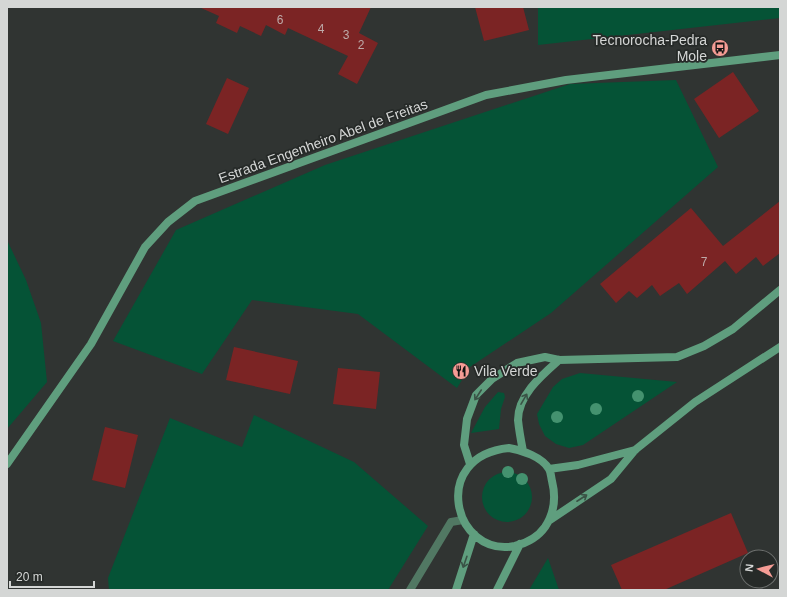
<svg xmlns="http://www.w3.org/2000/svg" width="787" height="597" font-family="Arial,sans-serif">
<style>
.green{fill:#055336}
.building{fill:#7b2424}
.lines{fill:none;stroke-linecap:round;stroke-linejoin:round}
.lane{stroke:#517863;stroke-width:8}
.secondary{stroke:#5f9e7e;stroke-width:8}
.tree{fill:#44926f}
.oneway{stroke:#3a5346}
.labels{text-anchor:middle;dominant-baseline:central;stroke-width:3.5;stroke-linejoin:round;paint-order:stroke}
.number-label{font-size:12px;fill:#beaaa9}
.poi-label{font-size:14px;fill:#d4d6d5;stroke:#262a28;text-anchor:end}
.street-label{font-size:14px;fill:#d4d6d5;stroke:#262a28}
</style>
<rect width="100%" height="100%" fill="#303432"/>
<path class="green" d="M538,7H780V18L538,45Z
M676,80L718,167L551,313L470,367L457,388L358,314L252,300L202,374L113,341L176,230L325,165L570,84Z
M7,240L26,280L41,323L47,382L7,429Z
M580,373L677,382L583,445L569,448L556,444L545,436L539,424L537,414L553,387L562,379Z
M498,392L504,393L505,397L501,409L499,429L471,433L485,407Z
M254,415L354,462L428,526L388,590H109L108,578L170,418L242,447Z
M482 497a25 25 0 1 1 50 0a25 25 0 1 1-50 0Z
M548,558L559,590H529Z"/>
<path class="building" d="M199,7H371L359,33L378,43L357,84L338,74L348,56L288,28L285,35L266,25L261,36L240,26L237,33L216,23L219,16Z
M475,7H523L529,30L484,41Z
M733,72L759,111L719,138L694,99Z
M227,78L249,88L228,134L206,124Z
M780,201V253L763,266L756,257L736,274L725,261L687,294L679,283L660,296L652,285L637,298L629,291L616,303L600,284L691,208L723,246Z
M234,347L298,361L290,394L226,380Z
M338,368L380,372L376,409L333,404Z
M105,427L138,435L125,488L92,480Z
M731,513L748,553L664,590H622L611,565Z"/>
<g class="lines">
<path class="lane" d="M410,590L451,522L463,520"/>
<path class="secondary" d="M509,448C522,450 542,457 549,469C551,472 551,477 552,481C556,497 555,512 545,527C538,537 527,543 515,546C453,558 429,456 509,448Z
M523,451C521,441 519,430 518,420C518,395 542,375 559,360
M7,464L91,344L145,247L168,222L195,201L486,95L566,80L780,55
M470,464L464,445L467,419L476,395L492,379L517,363L545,357L559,360L677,357L704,346L733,329L780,290
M549,469L578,465L635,450
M550,520L611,479L635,450L695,402L780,347
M456,590L474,534
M497,590L520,544"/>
</g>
<g class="tree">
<circle cx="638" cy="396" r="6"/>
<circle cx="596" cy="409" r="6"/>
<circle cx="557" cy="417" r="6"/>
<circle cx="508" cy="472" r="6"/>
<circle cx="522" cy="479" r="6"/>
</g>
<defs><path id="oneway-shaft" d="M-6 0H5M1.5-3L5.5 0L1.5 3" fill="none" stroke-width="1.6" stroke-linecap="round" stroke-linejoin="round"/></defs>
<g class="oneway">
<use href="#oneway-shaft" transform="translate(478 395) rotate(123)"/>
<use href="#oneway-shaft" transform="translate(524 399) rotate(-60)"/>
<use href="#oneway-shaft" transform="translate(582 498) rotate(-33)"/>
<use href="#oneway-shaft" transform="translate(465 562) rotate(109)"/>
</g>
<defs>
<g id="bus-disc" transform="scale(0.9)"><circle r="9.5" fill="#f59c95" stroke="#262a28"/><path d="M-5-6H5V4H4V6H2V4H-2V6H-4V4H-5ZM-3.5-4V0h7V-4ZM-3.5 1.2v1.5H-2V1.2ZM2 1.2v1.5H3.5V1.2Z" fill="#111"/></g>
<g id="restaurant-disc" transform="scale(0.9)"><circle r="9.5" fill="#f59c95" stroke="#262a28"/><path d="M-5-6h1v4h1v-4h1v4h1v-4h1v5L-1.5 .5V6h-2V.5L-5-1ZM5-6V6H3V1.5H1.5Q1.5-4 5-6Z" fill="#111"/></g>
</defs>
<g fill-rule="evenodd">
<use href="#bus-disc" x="720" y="48"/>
<use href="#restaurant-disc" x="461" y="371"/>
</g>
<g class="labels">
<g class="number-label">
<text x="280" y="20">6</text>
<text x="321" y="29">4</text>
<text x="346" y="35">3</text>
<text x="361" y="45">2</text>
<text x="704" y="262">7</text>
</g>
<g class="poi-label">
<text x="707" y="40">Tecnorocha-Pedra<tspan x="707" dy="16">Mole</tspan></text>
<text x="474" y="371" text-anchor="start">Vila Verde</text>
</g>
<g class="street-label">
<text transform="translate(323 141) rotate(-20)">Estrada Engenheiro Abel de Freitas</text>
</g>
</g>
<rect width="787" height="597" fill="none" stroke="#d4d6d5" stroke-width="16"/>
<g transform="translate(759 569) rotate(277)"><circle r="19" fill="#262a28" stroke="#6c6f6d"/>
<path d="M0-3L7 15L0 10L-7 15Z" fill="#f59c95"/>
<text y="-6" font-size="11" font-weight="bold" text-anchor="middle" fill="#d4d6d5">N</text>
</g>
<path d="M10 581v6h84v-6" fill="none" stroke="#d4d6d5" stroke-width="2"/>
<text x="16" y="581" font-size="12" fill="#d4d6d5" stroke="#262a28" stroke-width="3" paint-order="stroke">20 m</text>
</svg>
